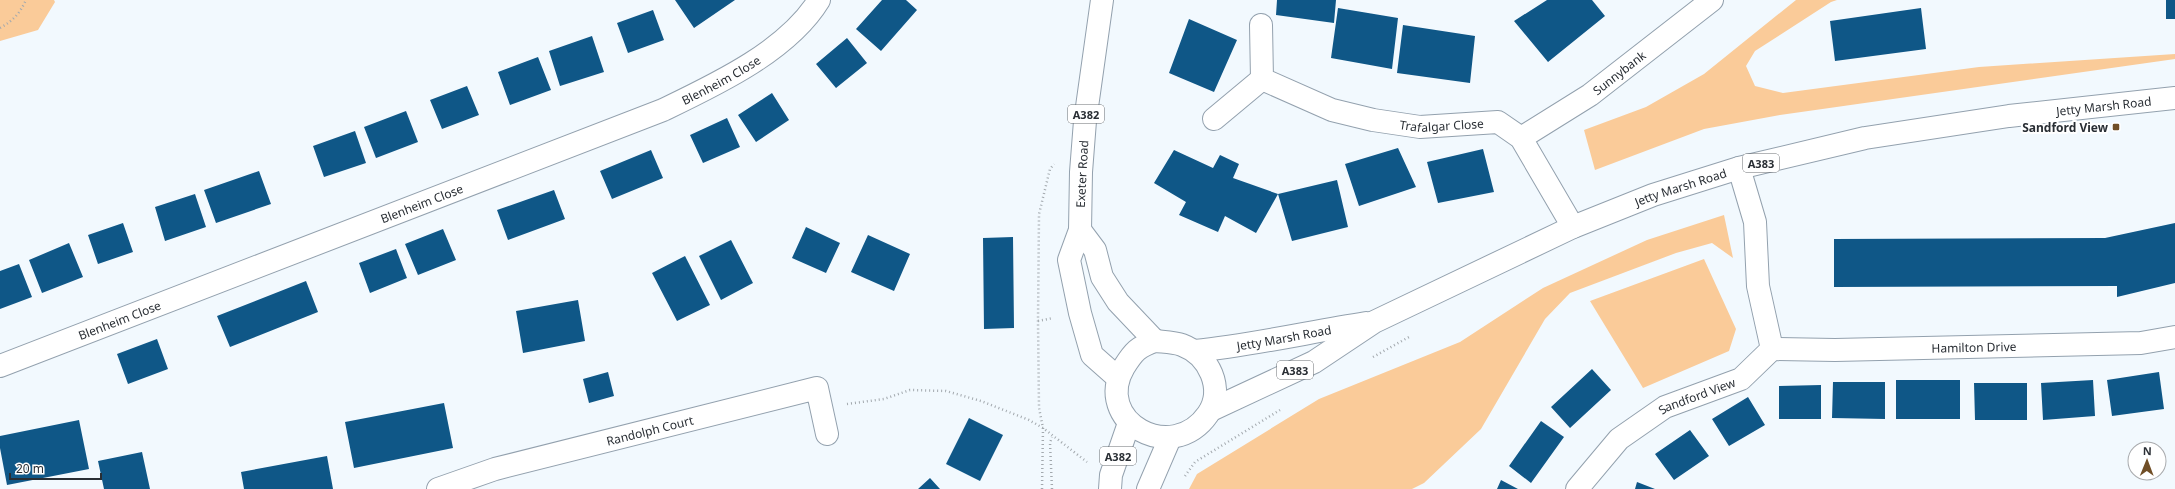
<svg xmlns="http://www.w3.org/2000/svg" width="2175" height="489" font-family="'Noto Sans',sans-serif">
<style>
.green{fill:#facb99}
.building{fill:#0f5787}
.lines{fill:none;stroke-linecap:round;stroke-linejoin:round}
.minor-casing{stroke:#93a1ae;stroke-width:24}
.major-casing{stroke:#93a1ae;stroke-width:24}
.path{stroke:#a3a9ae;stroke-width:2.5;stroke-dasharray:1 3;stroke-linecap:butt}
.minor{stroke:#fff;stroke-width:22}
.major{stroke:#fff;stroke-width:22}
.poi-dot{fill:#704e26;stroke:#fff;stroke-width:1.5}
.labels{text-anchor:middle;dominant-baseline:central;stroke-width:4;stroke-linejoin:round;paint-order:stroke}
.shield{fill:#fff;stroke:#696d71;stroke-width:1}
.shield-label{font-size:11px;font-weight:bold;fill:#292e34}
.street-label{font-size:12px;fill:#292e34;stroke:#fff}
.poi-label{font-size:12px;font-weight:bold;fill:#292e34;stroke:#fff;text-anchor:end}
</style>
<rect width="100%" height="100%" fill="#f2f9fe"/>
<path class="green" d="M0,0H54L55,2L38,30L0,41Z
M1796,0H1837L1831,2L1755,51L1746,66L1755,86L1783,93L1979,67L2175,54V59L1780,115L1704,129L1595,170L1584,130L1646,107L1704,74Z
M1724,215L1733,258L1712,243L1676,253L1570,293L1545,319L1481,429L1424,483L1412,489H1189L1197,474L1319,399L1460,342L1543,288L1647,240Z
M1704,259L1736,329L1729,351L1643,388L1590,301Z"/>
<path class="building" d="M675,0H735L694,28Z
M882,0H906L917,10L881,51L856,29Z
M1277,0H1336L1334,23L1276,15Z
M1547,0H1592L1605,16L1548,62L1514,21Z
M2166,0H2175V19H2166Z
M1338,8L1398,18L1392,69L1331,58Z
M1921,8L1926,49L1835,61L1830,21Z
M653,10L664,40L628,53L617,23Z
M1189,19L1237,40L1214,92L1169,73Z
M1403,25L1475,36L1470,83L1397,73Z
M592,36L604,72L560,86L549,51Z
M847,38L867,63L836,88L816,64Z
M538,57L551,90L510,105L498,72Z
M467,86L479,115L442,129L430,100Z
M772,93L789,120L756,142L738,115Z
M406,111L418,142L376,158L364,127Z
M727,118L740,147L703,163L690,135Z
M355,131L366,163L324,177L313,146Z
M1398,148L1416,187L1359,206L1345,164Z
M1483,149L1494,192L1438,203L1427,162Z
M651,150L663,178L612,199L600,171Z
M1174,150L1213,168L1220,155L1239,164L1233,178L1278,194L1256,233L1225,216L1218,232L1179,215L1186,202L1154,183Z
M259,171L271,204L216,223L204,190Z
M1337,180L1348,227L1292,241L1278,194Z
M554,190L565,219L508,240L497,210Z
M195,194L206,227L165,241L155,207Z
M123,223L133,252L98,264L88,235Z
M2175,223V283L2117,297V286L1834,287V239L2105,238Z
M806,227L840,243L826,273L792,258Z
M443,229L456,260L418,275L405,244Z
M868,235L910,254L894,291L851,272Z
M1013,237L1014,328L984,329L983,238Z
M731,240L753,283L721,300L699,256Z
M69,243L83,277L42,293L29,260Z
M396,249L407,278L370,293L359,263Z
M685,256L710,305L677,321L652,273Z
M19,264L32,297L0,309V271Z
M306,281L318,312L230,347L217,316Z
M578,300L585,341L523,353L516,311Z
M157,339L168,369L128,384L117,354Z
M1592,369L1611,390L1570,428L1551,407Z
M608,372L614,396L589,403L583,379Z
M2159,372L2164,409L2112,416L2107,380Z
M1896,380H1960V419H1896Z
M2093,380L2095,416L2043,420L2041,383Z
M1833,382H1885V419L1832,418Z
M1974,383H2027V420H1975Z
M1821,385V419H1779V386Z
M1748,397L1765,425L1729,446L1712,419Z
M444,403L453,448L354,468L345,422Z
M969,418L1003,435L980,481L946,464Z
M79,420L89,469L7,485L0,448V436Z
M1541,421L1564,437L1531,483L1509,466Z
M1690,430L1709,456L1674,480L1655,454Z
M142,452L150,489H104L98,461Z
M327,456L333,489H244L241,472Z
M930,478L940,489H918Z
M1501,480L1518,489H1497Z
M1637,482L1655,489H1635Z"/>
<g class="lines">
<g class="minor-casing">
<g id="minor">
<path id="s1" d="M1261,25L1262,79L1332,110L1373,120L1420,127L1498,122L1521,138L1573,227"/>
<path d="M1214,119L1262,79"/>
<path id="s2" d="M1521,138L1590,95L1712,0"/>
<path d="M1739,168L1755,222L1758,286L1772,349"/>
<path id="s3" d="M1772,349L1835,350L2141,343L2175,337"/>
<path id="s4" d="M0,366L663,110C715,85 788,51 819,0"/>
<path id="s5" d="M438,489L495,469L817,388L827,434"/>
<path id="s6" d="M1577,489L1619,439L1665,407L1741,379L1772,349"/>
</g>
</g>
<g class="major-casing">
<g id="major">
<path d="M1102,0L1085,121L1081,172L1080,230L1069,260L1080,313L1092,355L1118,378"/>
<path d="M1080,230L1095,250L1102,277L1118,302L1155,341"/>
<path d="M1155,341C1164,342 1174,342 1182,345C1209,355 1225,389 1208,414C1172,466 1092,421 1124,367C1134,351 1138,347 1155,341Z"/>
<path id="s7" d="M1195,351C1253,345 1309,332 1366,323"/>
<path id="s8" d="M1211,410L1314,362L1374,322L1573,227L1653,195L1739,168L1865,138L2009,116L2175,98"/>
<path d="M1110,489L1111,475L1129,423"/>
<path d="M1148,489L1170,438"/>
</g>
</g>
<path class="path" d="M0,28C13,21 20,13 26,0
M1038,321L1053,318
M1373,357L1409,337
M847,404L884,399L910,390L946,391L981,401L1029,420L1043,428L1087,462
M1185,476L1195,462L1280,410
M1042,489L1043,428L1039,408L1038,321L1039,214L1050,169L1054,164
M1052,489L1050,443L1052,437"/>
<use href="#minor" class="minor"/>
<use href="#major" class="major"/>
</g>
<rect class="poi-dot" x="2112" y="123" width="8" height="8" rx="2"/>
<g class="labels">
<g class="shield">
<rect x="1068" y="105" width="36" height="18" rx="3"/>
<rect x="1743" y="154" width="36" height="18" rx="3"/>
<rect x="1277" y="361" width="36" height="18" rx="3"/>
<rect x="1100" y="447" width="36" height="18" rx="3"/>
</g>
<g class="shield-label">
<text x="1086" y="114">A382</text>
<text x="1761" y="163">A383</text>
<text x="1295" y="370">A383</text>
<text x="1118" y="456">A382</text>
</g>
<g class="street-label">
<text stroke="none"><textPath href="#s2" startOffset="118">Sunnybank</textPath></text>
<text stroke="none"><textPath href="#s4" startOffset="776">Blenheim Close</textPath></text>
<text stroke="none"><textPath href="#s8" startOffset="953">Jetty Marsh Road</textPath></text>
<text stroke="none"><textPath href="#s1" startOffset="242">Trafalgar Close</textPath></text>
<text transform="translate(1082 174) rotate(-87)">Exeter Road</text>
<text stroke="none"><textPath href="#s8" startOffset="521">Jetty Marsh Road</textPath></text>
<text stroke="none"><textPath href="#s4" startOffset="452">Blenheim Close</textPath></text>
<text stroke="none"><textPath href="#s4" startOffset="128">Blenheim Close</textPath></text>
<text stroke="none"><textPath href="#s7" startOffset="90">Jetty Marsh Road</textPath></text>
<text stroke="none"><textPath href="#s3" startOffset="202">Hamilton Drive</textPath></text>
<text stroke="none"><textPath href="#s6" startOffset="155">Sandford View</textPath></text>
<text stroke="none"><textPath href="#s5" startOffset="220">Randolph Court</textPath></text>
</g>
<g class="poi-label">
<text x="2108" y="127">Sandford View</text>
</g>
</g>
<g transform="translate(2147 461) rotate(1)"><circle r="19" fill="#ffffff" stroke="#a9abae"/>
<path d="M0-3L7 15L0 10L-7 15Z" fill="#704e26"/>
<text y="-6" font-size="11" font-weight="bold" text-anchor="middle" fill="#292e34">N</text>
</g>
<path d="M10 473v6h91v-6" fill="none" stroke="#292e34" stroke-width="2"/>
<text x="16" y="473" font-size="12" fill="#292e34" stroke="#ffffff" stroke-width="3" paint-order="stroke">20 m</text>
</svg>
